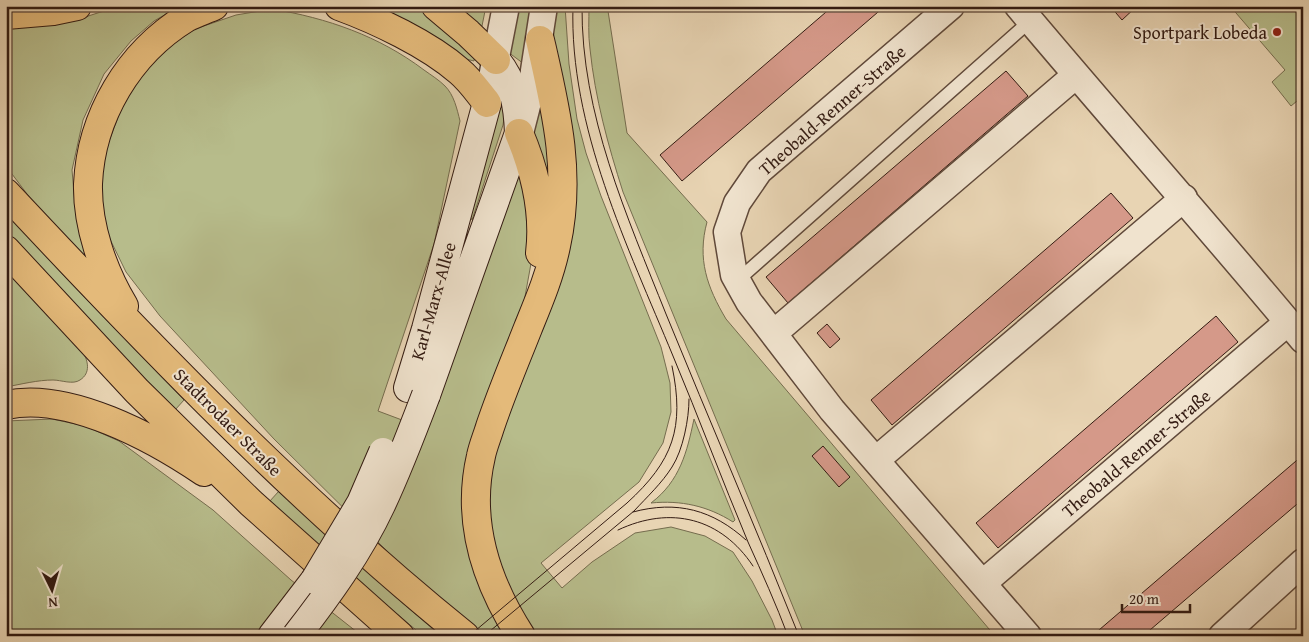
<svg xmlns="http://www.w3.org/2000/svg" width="1309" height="642" font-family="'Gentium Book Plus',serif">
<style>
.green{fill:#b7bc8b;stroke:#756c4e}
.building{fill:#d59989;stroke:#331b12}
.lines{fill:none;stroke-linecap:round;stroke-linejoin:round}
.lane-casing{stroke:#60493a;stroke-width:15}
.street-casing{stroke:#60493a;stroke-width:29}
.secondary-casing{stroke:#331b12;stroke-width:30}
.primary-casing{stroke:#331b12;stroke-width:30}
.lane{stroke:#f0e3ce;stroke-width:12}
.street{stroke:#f0e3ce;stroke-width:26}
.secondary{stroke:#f0e3ce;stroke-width:28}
.primary{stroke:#e4ba7a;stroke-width:28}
.tram{stroke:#331b12;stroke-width:1}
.secondary-bridge-casing{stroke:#331b12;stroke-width:30;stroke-linecap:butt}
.secondary-bridge{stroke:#f0e3ce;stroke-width:28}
.poi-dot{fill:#8f2418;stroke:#f0e3ce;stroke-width:2}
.labels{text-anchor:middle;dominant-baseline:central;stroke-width:4;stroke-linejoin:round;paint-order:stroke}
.poi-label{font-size:18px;fill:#331b12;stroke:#f0e3ce;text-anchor:end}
.street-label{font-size:18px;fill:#331b12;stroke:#f0e3ce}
</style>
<rect width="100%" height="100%" fill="#e8d4b3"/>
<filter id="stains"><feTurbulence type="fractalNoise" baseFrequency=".004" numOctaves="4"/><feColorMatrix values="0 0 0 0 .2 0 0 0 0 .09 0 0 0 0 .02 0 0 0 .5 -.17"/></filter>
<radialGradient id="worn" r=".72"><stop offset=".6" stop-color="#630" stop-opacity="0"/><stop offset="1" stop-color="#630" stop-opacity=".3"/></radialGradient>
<path class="green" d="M119,6H180L154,21L131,41L104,74L83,120L72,170L75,204L93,256L87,260L33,202L6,166V28L73,21Z
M375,6H422L448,26L475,55L474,61L466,59Z
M453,6H486L482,26L479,28Z
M512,6H533L524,64L508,52Z
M554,6H565L569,64L577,119L586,153L601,196L661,347L670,383L671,412L663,443L639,482L541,563L562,588L592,562L635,533L671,527L705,536L733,552L752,581L772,620L778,636H533L506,588L485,510L493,448L556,275L550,48Z
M589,6H613L608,11L627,133L707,222C697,259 707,287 726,319L995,636H805L623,192C608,145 595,98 590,49C588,35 589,20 589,6Z
M1230,6H1303V96L1291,106L1272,82L1285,70Z
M272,9C327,18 379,36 424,70C431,75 439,80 445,86C454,95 457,109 460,121L434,244L378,411L426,429L521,156L534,247L524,302L471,465L510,636H485L394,558L274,439L160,316L126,272L108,235L99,197L102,160L127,93L159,53L195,29L236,15Z
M501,86L505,112L503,125L472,220L469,214Z
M545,90L551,190L529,128Z
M6,212L65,277L184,400L175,410L109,342L6,231Z
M6,269L83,352C88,361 91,373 80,380C73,385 61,380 53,380C38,380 22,384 6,387Z
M52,419L85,426L119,441L213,510L291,580L362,636H6V421Z
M694,419L735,520L733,522C708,506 681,500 651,503C680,481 687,452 694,419Z
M279,491L398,599L441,636H423L310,540L269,502Z"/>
<path class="building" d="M833,6H885L682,181L660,155Z
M1110,6H1137L1122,20Z
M1006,71L1028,96L788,303L766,277Z
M1111,193L1133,218L892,425L871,400Z
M1216,316L1238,342L998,548L976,523Z
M827,324L840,339L830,348L817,333Z
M823,446L850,477L839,487L812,456Z
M1303,455V499L1262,534L1143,636H1092Z"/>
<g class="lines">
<g class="lane-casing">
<path id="lane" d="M738,280L1021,29"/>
</g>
<g class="street-casing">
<path id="street" d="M951,6L759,171L737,203L727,232L734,275L749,302L832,410L1028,636
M1018,6C1112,118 1209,227 1303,340
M487,103L506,6
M520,133L531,90L544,6
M774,333L1076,75
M876,460L1184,198
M983,583L1288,322
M1222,636L1303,562"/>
</g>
<g class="secondary-casing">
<path id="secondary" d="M408,388L426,329L487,103
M426,395L519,133C518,105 514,82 496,60
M272,636L315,580"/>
</g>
<g class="primary-casing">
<path id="primary" d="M339,6C377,20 428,44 459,71C470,80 478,92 487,103
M436,6L468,33L496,60
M6,15L53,11L77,6
M519,133C535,171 545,212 540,253
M6,193C151,348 299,502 465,636
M6,250L137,391L251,503L400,636
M124,306C103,271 87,226 88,184C91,116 129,53 186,18C195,13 205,10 214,6
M6,405C68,391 154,438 204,472
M521,636C486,582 466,520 481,456C483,446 487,437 490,427C501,394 515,361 528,328C539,301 550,275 556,246C572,174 556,110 540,40"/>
</g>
<use href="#lane" class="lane"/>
<use href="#street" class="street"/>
<use href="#secondary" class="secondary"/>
<use href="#primary" class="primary"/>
<path class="tram" d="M573,6C569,127 628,247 673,356C699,418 722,480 748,542C762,573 776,604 788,636
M582,6C581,114 627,216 666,314C710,422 756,528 799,636
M633,512C677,500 713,510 746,540
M618,530C671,505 721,518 753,566
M469,636L627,503C673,461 685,428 672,366
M484,636L634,511C647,497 662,483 672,467C683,450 689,419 689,399"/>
<g class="secondary-bridge-casing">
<path id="secondary-bridge" d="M315,580L361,503L383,452
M296,636C328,595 359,552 381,505C398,469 412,432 426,395"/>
</g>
<use href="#secondary-bridge" class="secondary-bridge"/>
</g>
<circle class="poi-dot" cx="1277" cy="32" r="5"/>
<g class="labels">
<g class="poi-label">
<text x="1267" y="32">Sportpark Lobeda</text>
</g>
<g class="street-label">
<text transform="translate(832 110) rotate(-41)">Theobald-Renner-Straße</text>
<text transform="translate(433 301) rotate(-74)">Karl-Marx-Allee</text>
<text transform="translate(228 422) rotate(45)">Stadtrodaer Straße</text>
<text transform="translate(1136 453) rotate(-40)">Theobald-Renner-Straße</text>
</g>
</g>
<rect width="1309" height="642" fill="none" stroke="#e8d4b3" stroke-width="25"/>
<rect x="8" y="8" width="1294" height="627" fill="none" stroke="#331b12" stroke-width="2.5"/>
<rect x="12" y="12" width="1284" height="617" fill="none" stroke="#331b12"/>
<g transform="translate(52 590) rotate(175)" stroke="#f0e3ce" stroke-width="4" paint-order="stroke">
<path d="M0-4L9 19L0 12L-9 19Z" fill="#331b12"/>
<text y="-8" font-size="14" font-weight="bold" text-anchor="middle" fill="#331b12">N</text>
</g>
<path d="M1122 604v8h68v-8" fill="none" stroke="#331b12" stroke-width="2.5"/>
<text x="1129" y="604" font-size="15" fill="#331b12" stroke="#f0e3ce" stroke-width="4" paint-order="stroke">20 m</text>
<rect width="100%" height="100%" filter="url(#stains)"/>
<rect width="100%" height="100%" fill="url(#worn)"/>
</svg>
